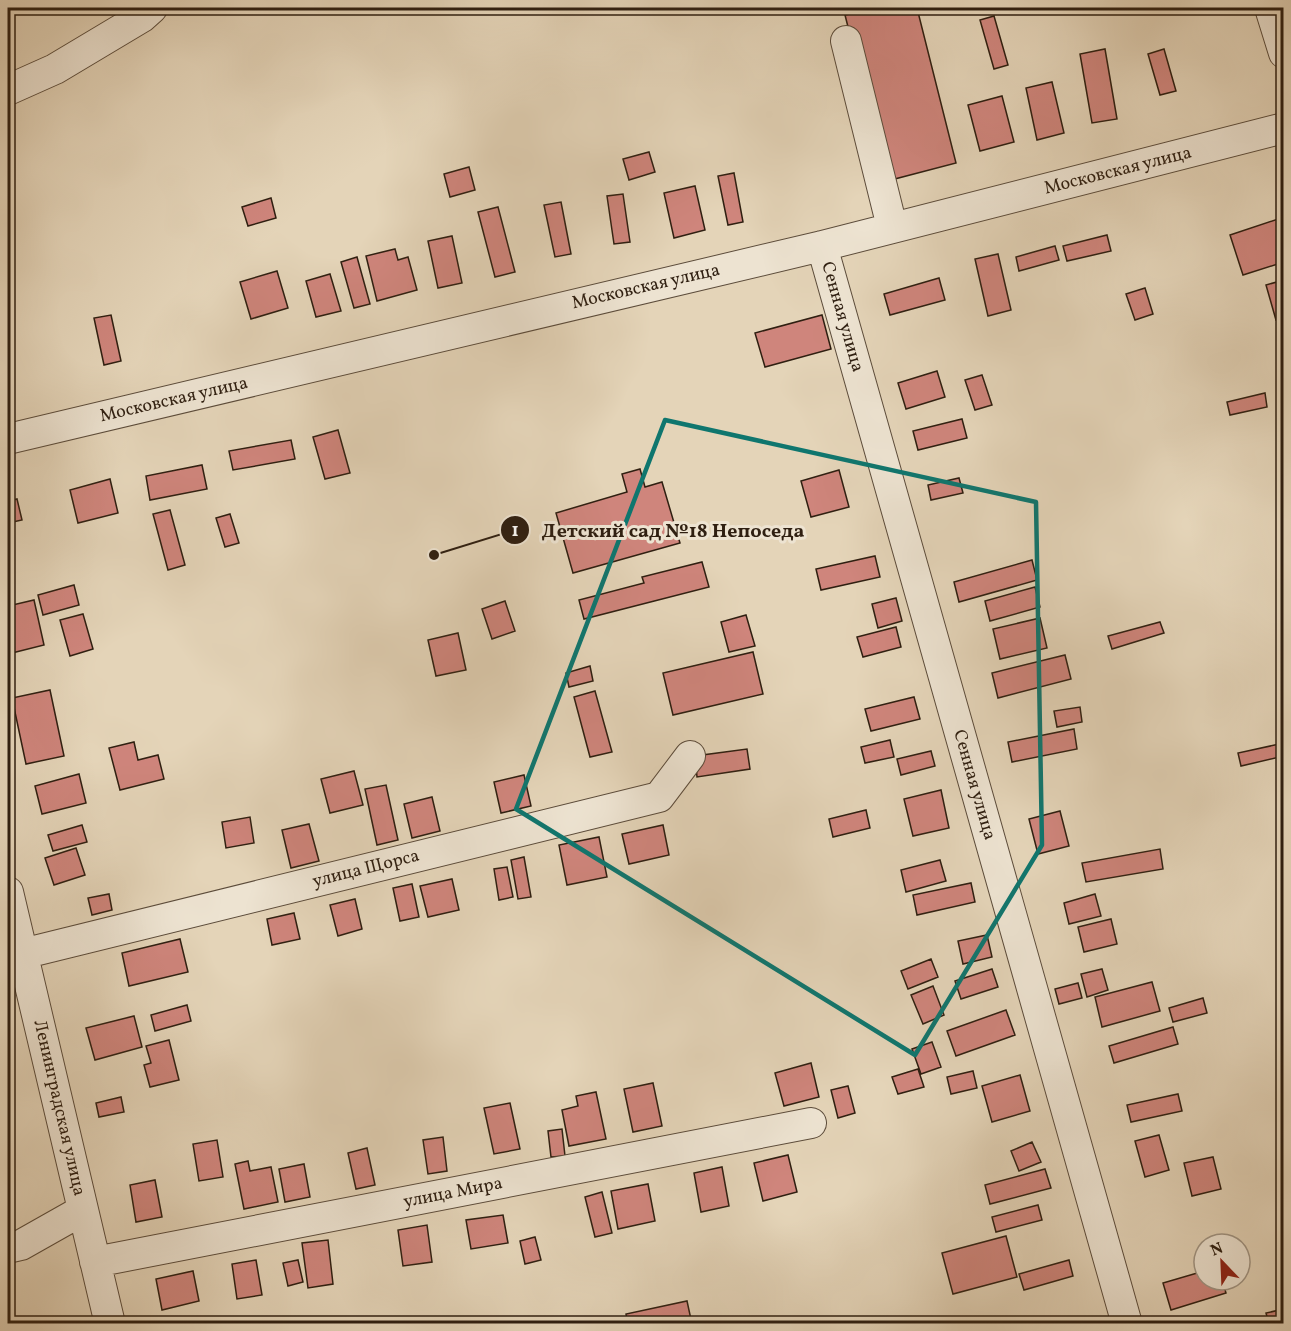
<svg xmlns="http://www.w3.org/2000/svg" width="1291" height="1331" font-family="Vollkorn,serif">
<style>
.building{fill:#cf857c;stroke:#2f1f11;stroke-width:1.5}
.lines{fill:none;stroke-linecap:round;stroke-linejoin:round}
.minor-casing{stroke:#5c4c3b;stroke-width:32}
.minor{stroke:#ede3d1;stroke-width:30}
.marked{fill:none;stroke:#0f766e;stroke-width:4.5;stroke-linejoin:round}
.labels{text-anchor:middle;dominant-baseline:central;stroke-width:6;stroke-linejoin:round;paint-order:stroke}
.street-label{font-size:18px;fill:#2f1f11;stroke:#ede3d1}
.leader{fill:none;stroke:#2f1f11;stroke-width:2}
.callout-dot{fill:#2f1f11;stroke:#ede3d1;stroke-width:2}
.mark-label{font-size:18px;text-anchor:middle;font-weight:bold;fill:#fff}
.callout-label{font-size:20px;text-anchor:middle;font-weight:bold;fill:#2f1f11;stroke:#ede3d1;stroke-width:6;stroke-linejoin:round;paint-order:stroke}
</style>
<rect width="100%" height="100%" fill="#e4d4b8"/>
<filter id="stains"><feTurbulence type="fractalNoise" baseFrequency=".00333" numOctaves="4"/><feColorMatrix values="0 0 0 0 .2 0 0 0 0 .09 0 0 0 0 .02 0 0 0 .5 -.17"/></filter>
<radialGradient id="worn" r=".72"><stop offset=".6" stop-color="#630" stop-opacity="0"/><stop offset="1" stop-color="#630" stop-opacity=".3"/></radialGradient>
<path class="building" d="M876,8H917L956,163L887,181L845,15Z
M994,16L1008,65L994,69L980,20Z
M1105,49L1117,119L1092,123L1080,54Z
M1164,49L1176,91L1160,95L1148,54Z
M1052,82L1064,133L1037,140L1026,88Z
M1002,96L1014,142L980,151L968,105Z
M649,152L655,172L629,180L623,159Z
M469,167L475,190L450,197L444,174Z
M734,173L743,222L728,225L718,176Z
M695,186L705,230L674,238L664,193Z
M623,194L630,242L614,244L607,196Z
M271,198L276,218L248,226L242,207Z
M561,202L571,254L555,257L544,205Z
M498,207L515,272L495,277L478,212Z
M1284,217V262L1243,275L1230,235Z
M1107,235L1111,251L1067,261L1063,246Z
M452,236L462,283L438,288L428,241Z
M1055,246L1059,260L1019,271L1016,257Z
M395,249L398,260L408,257L417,290L377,301L366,256Z
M998,254L1011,310L988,316L975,259Z
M357,257L370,304L354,308L341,262Z
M277,271L288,308L251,319L240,282Z
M330,274L341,311L316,317L306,281Z
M939,278L945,300L890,315L884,294Z
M1284,280V318L1276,320L1266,285Z
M1145,288L1153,314L1135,320L1126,294Z
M111,315L121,361L104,365L94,318Z
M822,315L831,349L765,367L755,333Z
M937,371L945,397L906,409L898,383Z
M982,375L992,405L975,410L965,380Z
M1265,393L1267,407L1230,415L1227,402Z
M962,419L967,438L918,450L913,431Z
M338,430L350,473L325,479L313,437Z
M291,440L295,459L233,470L229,451Z
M202,465L207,489L150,500L146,476Z
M640,469L645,487L662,482L680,543L573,573L556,513L627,492L622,474Z
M839,470L849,507L811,517L801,481Z
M959,478L963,493L931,500L928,485Z
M110,479L118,513L78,523L70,490Z
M17,499L22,520L8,523V501Z
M170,510L185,565L168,570L153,514Z
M230,514L239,543L225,547L216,518Z
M875,556L880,577L821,590L816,569Z
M1032,560L1037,580L959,602L954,582Z
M702,562L709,587L584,619L579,600L644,583L642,577Z
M74,585L79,605L43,615L38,595Z
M1035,587L1040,607L990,621L985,601Z
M896,598L902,621L878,628L872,604Z
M34,600L44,645L8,654V606Z
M505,601L515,631L492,639L482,609Z
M83,614L93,649L70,656L60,620Z
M746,615L755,646L729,652L721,622Z
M1040,618L1047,648L1000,659L993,629Z
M1160,622L1164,633L1112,649L1108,636Z
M896,627L901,647L863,657L857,637Z
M458,633L466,670L436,676L428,640Z
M753,652L763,694L673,715L663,673Z
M1065,655L1071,679L998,698L992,673Z
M590,666L593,681L569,687L566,673Z
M50,690L64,756L26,764L12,698Z
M595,691L612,752L590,757L574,697Z
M914,697L920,719L871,731L865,709Z
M1080,707L1082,722L1057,727L1054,711Z
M1074,729L1077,749L1012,762L1008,742Z
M890,740L894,757L865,763L861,747Z
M134,742L138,760L158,755L164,779L120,790L109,748Z
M1284,743V756L1241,766L1238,753Z
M747,749L750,769L697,777L695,756Z
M931,751L935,766L901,775L897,759Z
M354,771L363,805L330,813L321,779Z
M79,774L86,803L42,814L35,786Z
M524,775L531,806L501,813L494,782Z
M386,785L398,840L377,845L365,789Z
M941,790L949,828L913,836L904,799Z
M432,797L440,831L412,838L404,804Z
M866,810L870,828L833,837L829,819Z
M1060,811L1069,846L1038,854L1029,819Z
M250,817L254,843L226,848L222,822Z
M309,824L319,861L291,868L282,830Z
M82,825L87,842L53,851L48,835Z
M663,825L669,855L629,864L622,834Z
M599,837L607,877L567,885L559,845Z
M76,848L85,875L54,885L45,858Z
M1160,849L1163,869L1086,882L1082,863Z
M524,857L531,897L518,899L511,860Z
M940,860L946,881L906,892L901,870Z
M507,867L513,897L499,900L494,869Z
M452,879L459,910L428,917L420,886Z
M971,883L975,902L917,915L913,895Z
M412,884L419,917L400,921L393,888Z
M109,894L112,910L92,915L88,898Z
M1095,894L1101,916L1069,924L1064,903Z
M355,899L362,929L338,936L330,905Z
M294,913L300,939L272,945L267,919Z
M1111,919L1117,944L1084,952L1078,927Z
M987,935L992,957L963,964L958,941Z
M180,939L188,972L129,986L122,953Z
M931,959L938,977L908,989L901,971Z
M992,969L998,987L961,999L955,981Z
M1102,969L1108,990L1087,997L1081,974Z
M1152,982L1160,1011L1102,1027L1095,997Z
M1078,983L1082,998L1059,1004L1055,989Z
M933,986L944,1015L923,1024L911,995Z
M1203,998L1207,1013L1173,1022L1169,1008Z
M187,1005L191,1021L155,1031L151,1015Z
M1006,1010L1015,1035L956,1056L947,1031Z
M134,1016L142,1047L95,1060L86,1028Z
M1173,1027L1178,1044L1114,1063L1109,1046Z
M169,1040L179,1080L150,1087L144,1065L151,1063L146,1046Z
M932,1042L941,1067L921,1074L912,1049Z
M811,1063L819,1097L784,1106L775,1073Z
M918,1069L924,1087L898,1094L892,1077Z
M973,1071L977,1088L951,1094L947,1077Z
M1020,1075L1030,1111L992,1122L982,1086Z
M653,1083L662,1126L633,1132L624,1089Z
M848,1086L855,1113L838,1118L831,1090Z
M596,1092L606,1139L569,1146L562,1110L578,1106L576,1096Z
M1178,1094L1182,1111L1131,1122L1127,1105Z
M121,1097L124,1112L99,1117L96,1103Z
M510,1103L520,1149L494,1154L484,1108Z
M562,1129L565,1156L551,1157L548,1131Z
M1159,1135L1169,1170L1145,1177L1135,1141Z
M443,1137L447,1171L428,1174L423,1140Z
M217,1140L223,1177L199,1181L193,1144Z
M1032,1142L1041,1162L1019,1171L1011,1151Z
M367,1148L375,1185L356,1189L348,1153Z
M788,1155L797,1192L763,1201L754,1163Z
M1213,1157L1221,1189L1192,1196L1184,1163Z
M248,1161L250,1171L271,1167L278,1202L244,1209L235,1164Z
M304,1164L310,1197L285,1202L279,1169Z
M722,1167L729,1206L701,1212L694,1173Z
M1045,1169L1051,1188L990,1204L985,1185Z
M155,1180L162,1217L136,1222L130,1185Z
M648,1184L655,1221L618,1229L611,1191Z
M602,1192L612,1233L595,1237L585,1197Z
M1038,1205L1042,1220L996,1232L992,1217Z
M503,1215L508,1243L471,1249L466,1220Z
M427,1225L432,1262L403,1266L398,1230Z
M1006,1236L1017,1277L953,1294L942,1253Z
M535,1237L541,1260L525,1264L520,1241Z
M328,1240L333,1284L308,1288L302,1243Z
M256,1260L262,1295L237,1299L232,1264Z
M298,1260L303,1282L288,1286L283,1263Z
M1069,1260L1073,1276L1024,1290L1019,1274Z
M193,1271L199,1301L162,1310L156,1279Z
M1204,1271V1280H1222L1226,1293L1171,1310L1163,1283Z
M687,1301L692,1324H628L626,1314Z
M1284,1309V1324H1269L1266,1313Z
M1087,1317L1089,1324H1066Z"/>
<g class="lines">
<g class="minor-casing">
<path id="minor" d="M1270,8L1284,53
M846,41L892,227
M8,90L55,69L142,17L152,8
M822,246L1127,1324
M8,439L822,246L1284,128
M8,892L110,1324
M22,954L659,797L690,756
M8,1248L21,1245L83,1210
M95,1262L811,1123"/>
</g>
<use href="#minor" class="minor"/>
</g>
<path class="marked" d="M665,420L1036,502L1042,845L915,1055L516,809Z"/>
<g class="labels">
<g class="street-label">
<text transform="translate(1118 171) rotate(-14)">Московская улица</text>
<text transform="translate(646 287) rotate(-13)">Московская улица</text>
<text transform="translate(842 317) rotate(74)">Сенная улица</text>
<text transform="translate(174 400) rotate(-13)">Московская улица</text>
<text transform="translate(974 785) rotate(74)">Сенная улица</text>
<text transform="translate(366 869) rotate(-14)">улица Щорса</text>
<text transform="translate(59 1108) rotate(77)">Ленинградская улица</text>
<text transform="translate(453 1193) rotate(-11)">улица Мира</text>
</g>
</g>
<path class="leader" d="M434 555L515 530"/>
<g class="callout-dot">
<circle cx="434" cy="555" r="6"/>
<circle cx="515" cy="530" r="15"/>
</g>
<g class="mark-label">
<text x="515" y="536">1</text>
</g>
<g class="callout-label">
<text x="673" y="537">Детский сад №18 Непоседа</text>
</g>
<rect width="1291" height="1331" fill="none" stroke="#e4d4b8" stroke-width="30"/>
<rect x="9" y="9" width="1273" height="1313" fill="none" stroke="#2f1f11" stroke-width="3"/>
<rect x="15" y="15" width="1261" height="1301" fill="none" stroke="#2f1f11" stroke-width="1.5"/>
<g transform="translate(1222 1262) rotate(337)"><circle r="28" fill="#ede3d1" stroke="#a19584" stroke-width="1.5"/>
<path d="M0-4.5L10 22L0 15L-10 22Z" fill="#8f2418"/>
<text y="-9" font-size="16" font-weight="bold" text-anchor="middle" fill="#2f1f11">N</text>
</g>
<rect width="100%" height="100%" filter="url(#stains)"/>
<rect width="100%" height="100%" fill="url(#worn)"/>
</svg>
